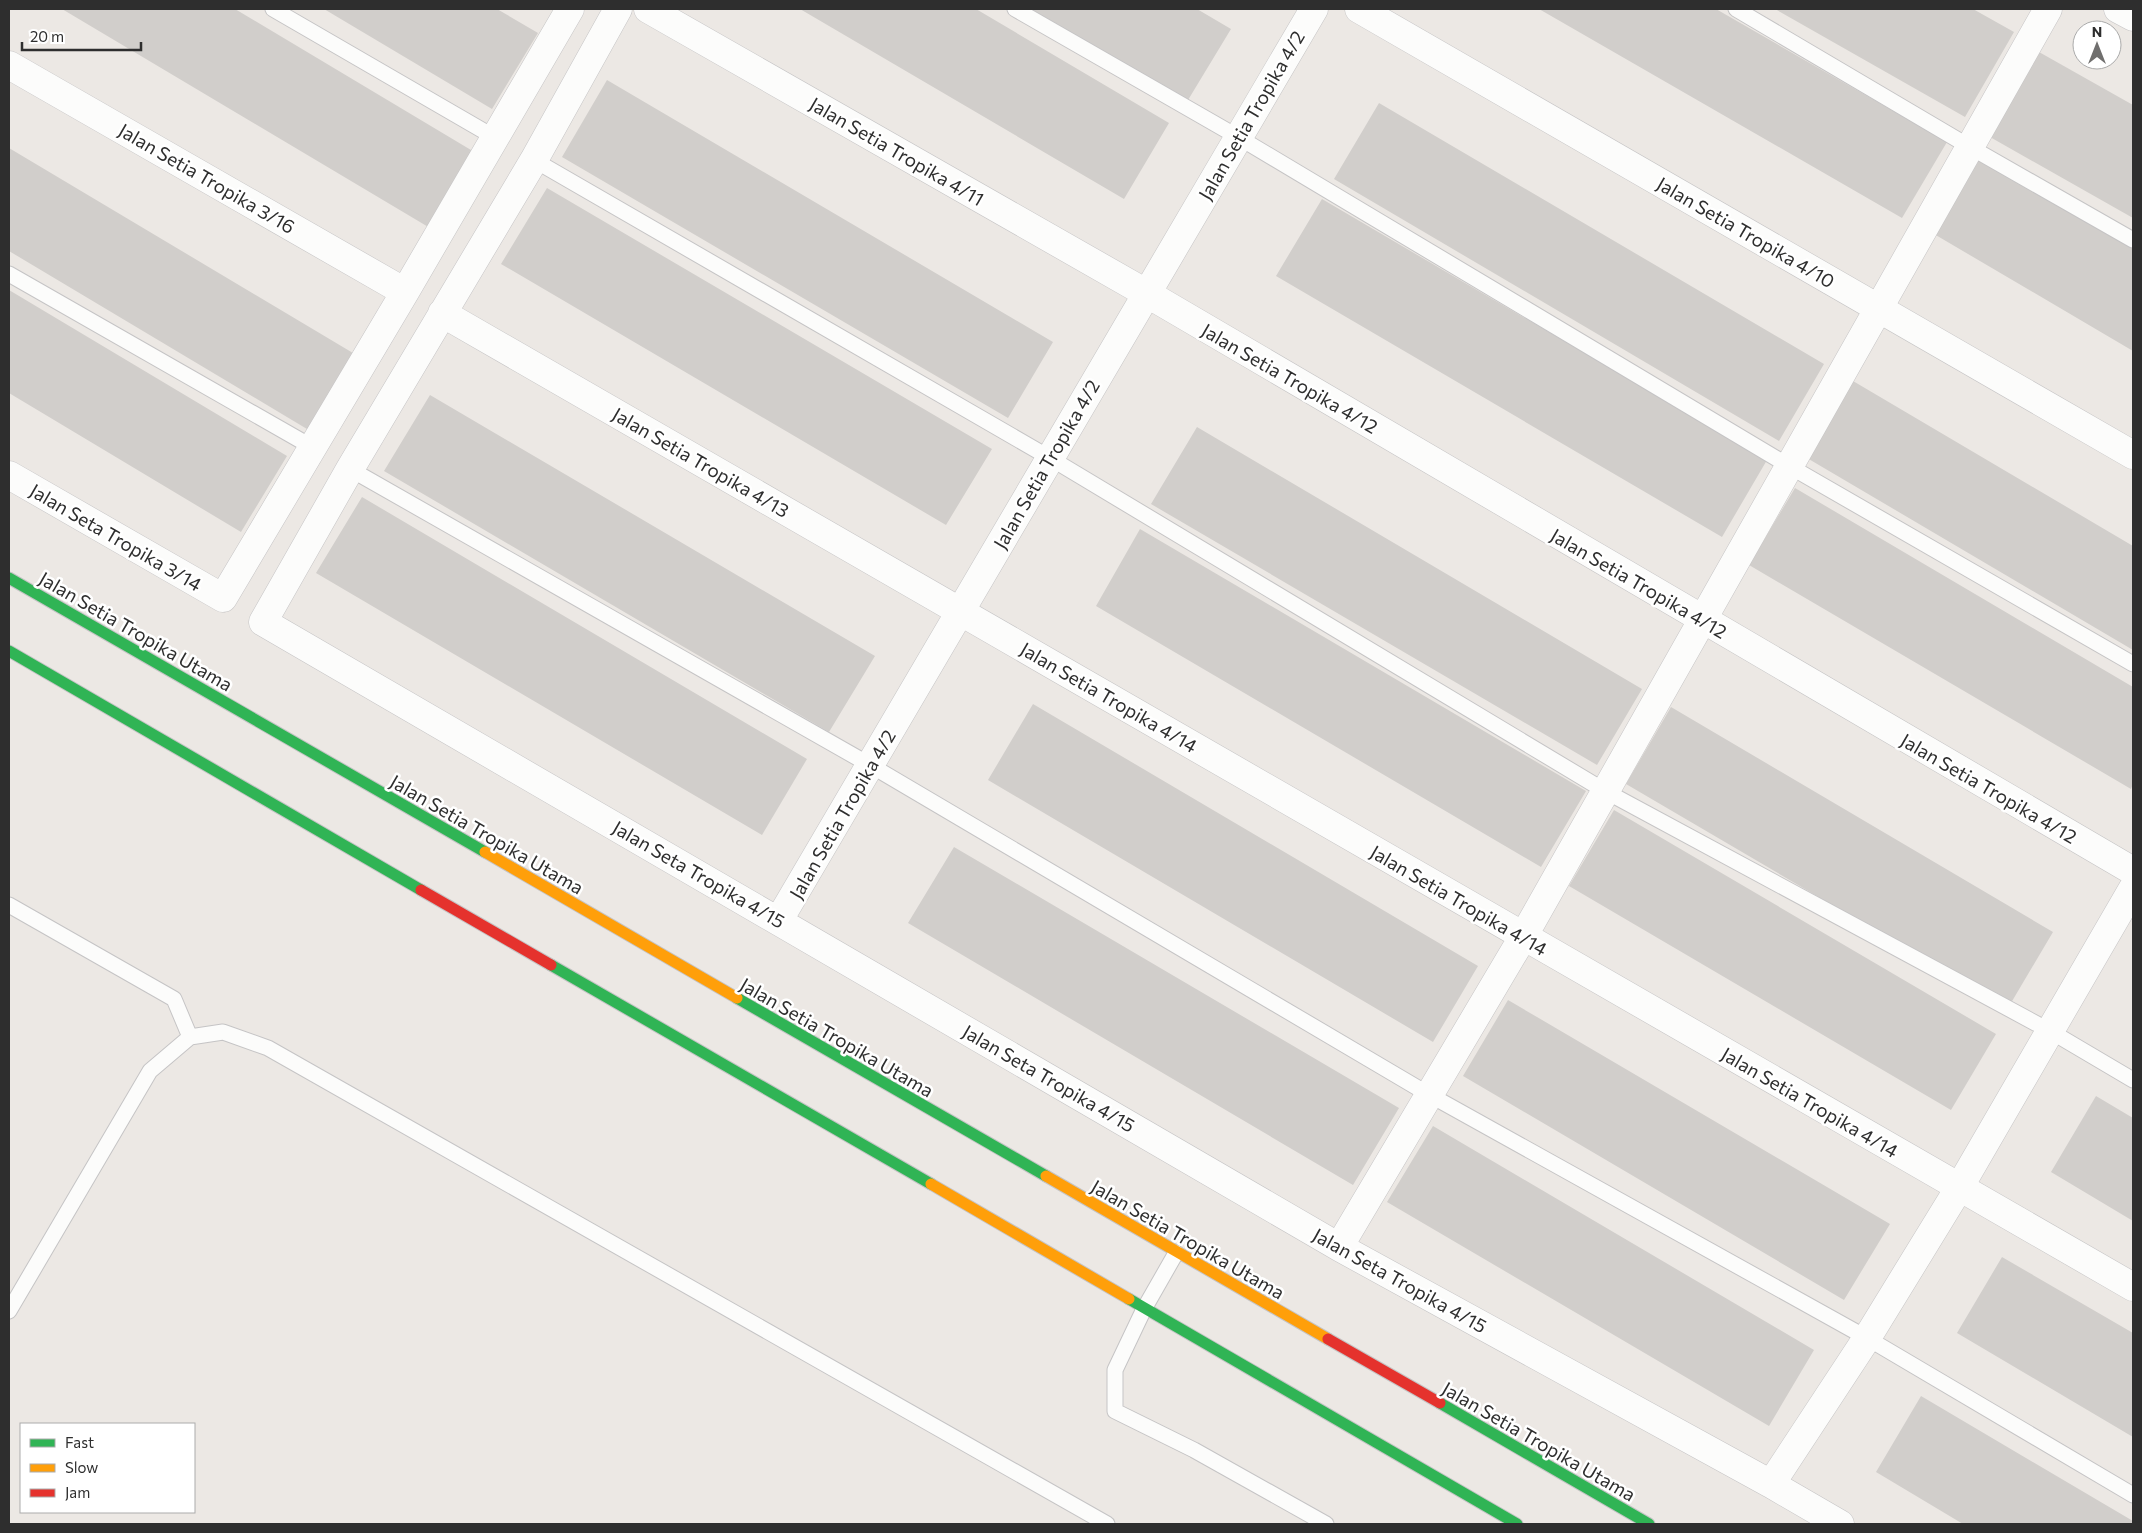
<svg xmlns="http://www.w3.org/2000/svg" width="2142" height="1533" font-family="Commissioner,sans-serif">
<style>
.building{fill:#d1cecb}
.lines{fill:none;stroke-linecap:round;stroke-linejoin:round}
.lane-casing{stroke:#c5c4c5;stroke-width:17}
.street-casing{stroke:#c5c4c5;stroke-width:29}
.fast-casing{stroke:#c5c4c5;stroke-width:13}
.slow-casing{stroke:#c5c4c5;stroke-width:13}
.jam-casing{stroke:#c5c4c5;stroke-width:13}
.lane{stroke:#fcfcfb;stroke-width:15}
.street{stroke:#fcfcfb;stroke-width:28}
.fast{stroke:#30b455;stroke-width:11}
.slow{stroke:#ff9f0a;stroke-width:11}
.jam{stroke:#e5322d;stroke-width:11}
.labels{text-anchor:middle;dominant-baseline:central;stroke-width:5;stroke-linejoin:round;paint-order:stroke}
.street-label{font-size:19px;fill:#2e2e2e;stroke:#fff}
</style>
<rect width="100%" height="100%" fill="#ece8e4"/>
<path class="building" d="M62,9H235L476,153L430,228Z
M324,9H497L538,33L492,109Z
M800,9H976L1169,123L1124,199Z
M1021,9H1197L1231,29L1185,105Z
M1539,9H1716L1947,142L1902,218Z
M1775,9H1973L2014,32L1965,117Z
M2039,52L2133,105V218L1990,137Z
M607,80L1053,342L1008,418L562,157Z
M1379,103L1824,364L1779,441L1334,179Z
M9,148L363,359L317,435L9,251Z
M1980,158L2133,248V351L1934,234Z
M547,188L992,449L946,525L501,264Z
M1322,199L1767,460L1722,537L1276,276Z
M9,290L287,456L241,532L9,393Z
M1853,381L2133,546V650L1807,458Z
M430,395L875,656L829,732L384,471Z
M1197,427L1642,689L1597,765L1151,504Z
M1795,488L2133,687V784L2131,789L1749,565Z
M362,497L807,759L762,835L316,573Z
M1140,529L1586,791L1541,867L1096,606Z
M1033,704L1478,966L1433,1042L988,780Z
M1671,707L2053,932L2008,1008L1626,784Z
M1614,810L1996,1034L1951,1110L1569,886Z
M954,847L1399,1108L1353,1185L908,923Z
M1508,1000L1890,1224L1844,1300L1463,1076Z
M2096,1096L2133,1118V1221L2051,1172Z
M1433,1126L1814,1350L1769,1426L1387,1202Z
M2002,1257L2133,1333V1437L1957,1333Z
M1921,1396L2133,1521V1524H1963L1876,1472Z"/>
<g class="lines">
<g class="lane-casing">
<path id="lane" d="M273,9L494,137
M1015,9L1238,137L1789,466L2133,664
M1736,9L1970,147L2133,240
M534,160L1050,458L1605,791L2050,1031L2133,1080
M9,274L312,447
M350,469L870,765L1428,1094L1867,1338L2133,1495
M9,905L174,999L190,1037
M1176,1253L1144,1309L1115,1370V1411L1194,1450L1326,1524
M9,1311L150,1071L190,1037L223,1032L268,1048L1107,1524"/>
</g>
<g class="street-casing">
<path id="street" d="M618,9L534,160L350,469L263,622L1339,1247L1771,1484L1840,1524
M648,9L1146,293L2133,871
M1359,9L2133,455
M2118,9L2133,17
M9,65L405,292
M442,313C1006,637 1569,964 2133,1287
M9,475L223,598L405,292L570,9
M779,920L1314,9
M1339,1247L1523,937L2048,9
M1771,1484L1867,1338L1959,1188L2133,888"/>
</g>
<g class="fast-casing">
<path id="fast" d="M9,578L485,852
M9,651L421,890
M551,965L931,1184
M737,998L1046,1176
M1129,1299L1517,1524
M1440,1403L1649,1524"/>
</g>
<g class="slow-casing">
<path id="slow" d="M485,852L737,998
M1046,1176L1328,1339
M931,1184L1129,1299"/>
</g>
<g class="jam-casing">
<path id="jam" d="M421,890L551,965
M1328,1339L1440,1403"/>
</g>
<use href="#lane" class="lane"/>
<use href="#street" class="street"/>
<use href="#fast" class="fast"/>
<use href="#slow" class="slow"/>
<use href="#jam" class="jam"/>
</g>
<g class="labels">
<g class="street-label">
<text transform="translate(1251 115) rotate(-60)">Jalan Setia Tropika 4/2</text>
<text transform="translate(897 151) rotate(30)">Jalan Setia Tropika 4/11</text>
<text transform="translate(207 178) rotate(30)">Jalan Setia Tropika 3/16</text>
<text transform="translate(1746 232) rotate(30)">Jalan Setia Tropika 4/10</text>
<text transform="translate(1290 378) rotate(30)">Jalan Setia Tropika 4/12</text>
<text transform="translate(701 462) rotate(30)">Jalan Setia Tropika 4/13</text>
<text transform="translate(1046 464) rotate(-60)">Jalan Setia Tropika 4/2</text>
<text transform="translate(116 537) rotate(30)">Jalan Seta Tropika 3/14</text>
<text transform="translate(1639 583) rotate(30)">Jalan Setia Tropika 4/12</text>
<text transform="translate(136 631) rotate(30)">Jalan Setia Tropika Utama</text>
<text transform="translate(1109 697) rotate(30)">Jalan Setia Tropika 4/14</text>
<text transform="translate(1989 788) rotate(30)">Jalan Setia Tropika 4/12</text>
<text transform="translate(842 814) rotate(-60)">Jalan Setia Tropika 4/2</text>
<text transform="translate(487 834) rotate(30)">Jalan Setia Tropika Utama</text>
<text transform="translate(699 874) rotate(30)">Jalan Seta Tropika 4/15</text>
<text transform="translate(1459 900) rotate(30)">Jalan Setia Tropika 4/14</text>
<text transform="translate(837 1037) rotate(30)">Jalan Setia Tropika Utama</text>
<text transform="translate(1049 1078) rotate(30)">Jalan Seta Tropika 4/15</text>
<text transform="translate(1810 1102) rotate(30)">Jalan Setia Tropika 4/14</text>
<text transform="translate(1188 1239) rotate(30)">Jalan Setia Tropika Utama</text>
<text transform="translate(1400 1280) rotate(29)">Jalan Seta Tropika 4/15</text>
<text transform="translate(1539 1441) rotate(30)">Jalan Setia Tropika Utama</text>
</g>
</g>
<rect width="2142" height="1533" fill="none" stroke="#2e2e2e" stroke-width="20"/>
<rect x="20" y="1423" width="175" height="90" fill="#ffffff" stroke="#ababab"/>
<rect x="30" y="1439" width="25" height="8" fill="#30b455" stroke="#ababab"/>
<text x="65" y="1448" font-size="15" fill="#2e2e2e">Fast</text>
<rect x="30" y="1464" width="25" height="8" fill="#ff9f0a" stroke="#ababab"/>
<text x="65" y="1473" font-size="15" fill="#2e2e2e">Slow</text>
<rect x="30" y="1489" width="25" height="8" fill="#e5322d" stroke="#ababab"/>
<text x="65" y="1498" font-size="15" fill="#2e2e2e">Jam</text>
<g transform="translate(2097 45)"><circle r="24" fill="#ffffff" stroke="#ababab"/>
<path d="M0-4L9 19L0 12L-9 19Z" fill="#706f6e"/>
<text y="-8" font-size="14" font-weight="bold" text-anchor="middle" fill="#2e2e2e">N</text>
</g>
<path d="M22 42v8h119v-8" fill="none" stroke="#2e2e2e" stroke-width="2.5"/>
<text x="30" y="42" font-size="15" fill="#2e2e2e" stroke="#ffffff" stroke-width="4" paint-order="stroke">20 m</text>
</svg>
